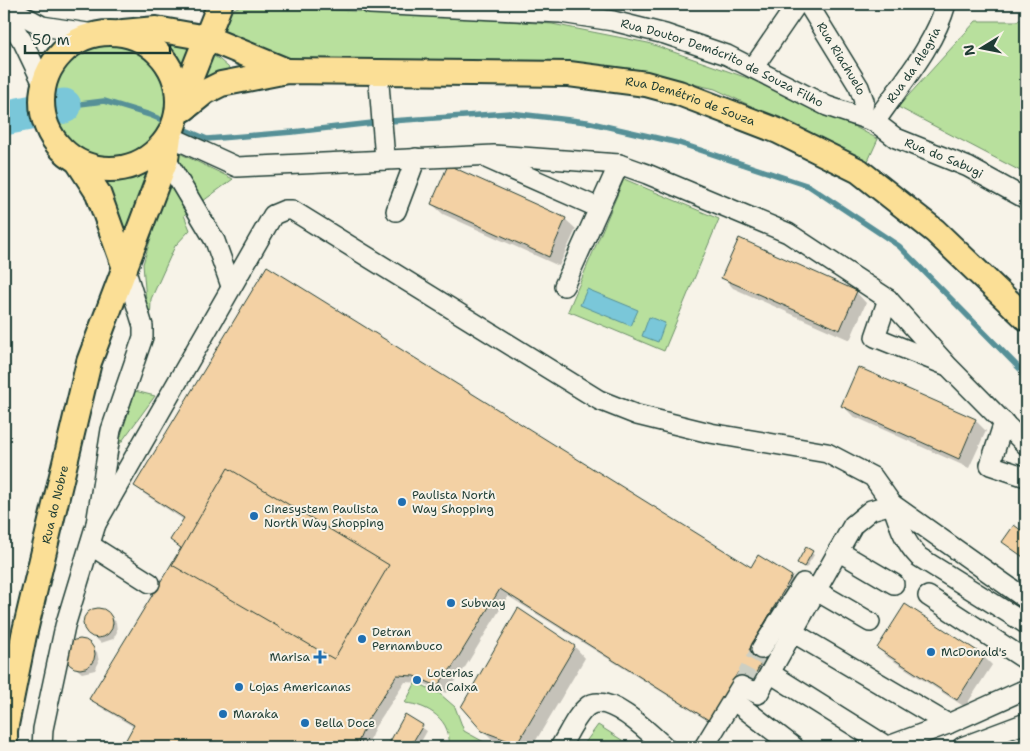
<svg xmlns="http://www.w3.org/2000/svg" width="1030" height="751" font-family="'Shantell Sans',sans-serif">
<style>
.green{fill:#b8e09d;stroke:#6c8e68}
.water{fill:#7ac7d9;stroke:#569097}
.shadow{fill:#0003}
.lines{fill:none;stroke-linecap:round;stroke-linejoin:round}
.stream{stroke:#569097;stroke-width:5.5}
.river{stroke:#7ac7d9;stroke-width:35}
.building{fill:#f3d1a4;stroke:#1f3d34}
.minor-tunnel{stroke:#cccfc4;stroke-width:19;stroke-dasharray:19 9;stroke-linecap:butt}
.minor-casing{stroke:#1f3d34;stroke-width:22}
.major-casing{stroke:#1f3d34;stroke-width:28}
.minor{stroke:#f7f3e8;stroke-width:19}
.major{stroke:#fbdf96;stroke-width:24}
.poi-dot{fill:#1f6fb2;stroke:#f7f3e8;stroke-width:2}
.labels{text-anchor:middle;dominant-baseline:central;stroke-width:4;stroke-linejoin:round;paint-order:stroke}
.street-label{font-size:12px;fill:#1f3d34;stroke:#f7f3e8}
.poi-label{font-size:12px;fill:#1f3d34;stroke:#f7f3e8;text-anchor:start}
</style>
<rect width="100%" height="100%" fill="#f7f3e8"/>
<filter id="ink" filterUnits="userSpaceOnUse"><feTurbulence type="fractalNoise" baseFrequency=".02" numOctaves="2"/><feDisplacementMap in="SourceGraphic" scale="10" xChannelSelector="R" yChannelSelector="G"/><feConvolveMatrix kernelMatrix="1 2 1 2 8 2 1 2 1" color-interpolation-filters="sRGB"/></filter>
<g filter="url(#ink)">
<path class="green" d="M245,4L552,24L648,43L790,93L878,139L868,161L715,89L626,69L256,72L221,38L223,23L229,11Z
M1026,15V174L898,107L976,21H1018Z
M132,37H161L202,51L178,97C171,64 163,52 132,37Z
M106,40L133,48L153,66L164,86L167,103L160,132L149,147L128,159L104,164L81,155L63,141L52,120L49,99L54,76L76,55Z
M207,52L220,60L244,81L191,106Z
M177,152L233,179L184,215L190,230L175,246L151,299L150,328L146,301L143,264Z
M158,156L127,255L90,173C117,175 136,173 158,156Z
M624,179L719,219L664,351L568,311Z
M135,391L155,396L117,448Z
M416,682L440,694L455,707L464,731L493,747H449C452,720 428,705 405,703Z
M598,725L633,747H582Z"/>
<path class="water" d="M587,289L638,310L631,326L580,305Z
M649,317L665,323L658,342L642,336Z"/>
<path class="shadow" d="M432,204L565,219L576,229L559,266L443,214Z
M723,277L856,292L866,303L850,340L733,288Z
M842,405L975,420L986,431L969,468L853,416Z
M136,486L751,569L791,577L799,585L758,656L772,667L718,727L508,596L461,674L446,693L423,683L405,682L375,727L367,747H123L134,727L99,706L91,699L182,550L171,539L184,520L143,493Z
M807,549L814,555L806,568L800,565Z
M93,610H103L116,622L117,632L113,639L101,643L85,629L84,621Z
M519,610L575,647L585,658L532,747H511L494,741L483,730Z
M80,640H84L97,652L99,662L95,670L82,673L69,663L66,651L71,643Z
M878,648L984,657L992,665L965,707L886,656Z
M405,716L427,731L418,747H389Z"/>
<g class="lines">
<path class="stream" d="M64,106L104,101L150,115L207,139L293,132L390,121L510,113L587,122L679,143L809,186L899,246L1026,375"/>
<path class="river" d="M4,118L64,106"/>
</g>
<path class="building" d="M448,165L566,218L549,257L431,204Z
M739,238L857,291L840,330L721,278Z
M267,266L751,567L758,555L792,576L749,650L764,658L752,680L738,672L710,721L500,589L453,666L437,686L414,676L397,675L368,719L356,747H122L134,725L89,699L181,548L170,540L184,518L134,486Z
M858,367L976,419L959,459L841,406Z
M228,468L389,565L334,659L172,565Z
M1014,525L1026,534V559L1002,542Z
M806,547L813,551L804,567L797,563Z
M905,604L985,656L957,700L877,648Z
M83 623a15 15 0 1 1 30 0a15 15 0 1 1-30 0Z
M518,608L575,646L517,744L482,731L461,707Z
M65 654a15 15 0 1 1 30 0a15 15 0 1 1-30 0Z
M405,714L423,725L410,747H387Z"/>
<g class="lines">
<path class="minor-tunnel" d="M741,686L761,649"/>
<g class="minor-casing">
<g id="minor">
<path id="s1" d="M370,4L561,13L613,21L665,34L727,55L827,106L875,122L896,138L968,167L1026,199"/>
<path id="s2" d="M808,4L859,87L864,101L862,116"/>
<path d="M4,5L42,26L94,34"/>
<path d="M4,13L23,42L44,86"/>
<path d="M753,68L797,4"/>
<path d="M378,71L385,160"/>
<path id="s3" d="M875,122C900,85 934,47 946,4"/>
<path d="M169,136L237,167L494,155L619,164L647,174L788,233L888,299L949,367L1026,445"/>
<path d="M166,159L215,241L231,286"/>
<path d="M488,159L599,208"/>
<path d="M396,211L416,158"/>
<path d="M564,286L619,164"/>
<path d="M888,299L875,337L945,365"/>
<path d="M1004,422L990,465L1026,477"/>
<path d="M96,524L273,215L285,210H292L599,400L637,415L710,433L827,453L873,477L892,504L1026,599"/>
<path d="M90,545L150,583"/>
<path d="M838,551L894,584"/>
<path d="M928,596L1026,660"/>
<path d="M777,623L948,724"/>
<path d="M761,649L803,583L870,622"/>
<path d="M770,673L888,747"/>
<path d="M733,700L794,747"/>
<path d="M42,747L43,729L65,626L96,524L111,430L143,337V326L125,268"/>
<path d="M560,747C568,735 576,715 588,706C609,692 650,733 665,747"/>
<path d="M704,747L741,686L758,694L853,525L871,510L892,504C899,524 904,542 919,557L1026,624"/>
<path d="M886,747L948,724L1026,689"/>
<path d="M962,747L1026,723"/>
</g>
</g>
<g class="major-casing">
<g id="major">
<path d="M123,32L156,29L207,38L287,71"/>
<circle cx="110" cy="101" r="68"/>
<path d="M179,107L220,4"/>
<path id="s4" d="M184,109L205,92L221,84L287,71L569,74L646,84L679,93L778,131L859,171L935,231L1026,318"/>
<path d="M78,162L98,193L125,268"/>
<path id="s5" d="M5,747V730L24,635L89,362L166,159L169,136"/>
</g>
</g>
<use href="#minor" class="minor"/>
<use href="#major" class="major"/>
</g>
</g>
<g class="poi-dot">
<circle cx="402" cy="502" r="5"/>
<circle cx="254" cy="516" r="5"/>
<circle cx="451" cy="603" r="5"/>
<circle cx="362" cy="639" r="5"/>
<circle cx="931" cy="652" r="5"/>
<path d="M317.5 649.5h5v5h5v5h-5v5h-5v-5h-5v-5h5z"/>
<circle cx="417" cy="680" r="5"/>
<circle cx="239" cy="687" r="5"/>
<circle cx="223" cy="714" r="5"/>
<circle cx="305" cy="723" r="5"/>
</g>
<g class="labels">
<g class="street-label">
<text stroke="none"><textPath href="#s2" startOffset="64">Rua Riachuelo</textPath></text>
<text stroke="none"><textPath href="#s1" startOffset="361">Rua Doutor Demócrito de Souza Filho</textPath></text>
<text stroke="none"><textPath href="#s3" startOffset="69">Rua da Alegria</textPath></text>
<text stroke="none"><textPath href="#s4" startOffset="519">Rua Demétrio de Souza</textPath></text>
<text stroke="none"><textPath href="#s1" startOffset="604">Rua do Sabugi</textPath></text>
<text stroke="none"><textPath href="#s5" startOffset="248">Rua do Nobre</textPath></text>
</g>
<g class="poi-label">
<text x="412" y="495">Paulista North<tspan x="412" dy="14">Way Shopping</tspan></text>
<text x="264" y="509">Cinesystem Paulista<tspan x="264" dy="14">North Way Shopping</tspan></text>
<text x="461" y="603">Subway</text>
<text x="372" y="632">Detran<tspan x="372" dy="14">Pernambuco</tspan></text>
<text x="941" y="652">McDonald's</text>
<text x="310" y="657" text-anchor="end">Marisa</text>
<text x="427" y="673">Loterias<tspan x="427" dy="14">da Caixa</tspan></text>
<text x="249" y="687">Lojas Americanas</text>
<text x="233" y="714">Maraka</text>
<text x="315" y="723">Bella Doce</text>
</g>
</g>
<rect width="1030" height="751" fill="none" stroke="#f7f3e8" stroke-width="20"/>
<rect x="10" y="10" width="1010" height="731" fill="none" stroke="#1f3d34" stroke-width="2" filter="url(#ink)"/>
<g transform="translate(982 48) rotate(260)" stroke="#f7f3e8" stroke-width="4" paint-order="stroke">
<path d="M0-4L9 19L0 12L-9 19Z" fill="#1f3d34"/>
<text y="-8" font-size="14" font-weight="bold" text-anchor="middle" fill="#1f3d34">N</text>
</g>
<path d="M25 45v8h145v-8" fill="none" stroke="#1f3d34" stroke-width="2.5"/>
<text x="32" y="45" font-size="15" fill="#1f3d34" stroke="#f7f3e8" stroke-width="4" paint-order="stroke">50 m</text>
</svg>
